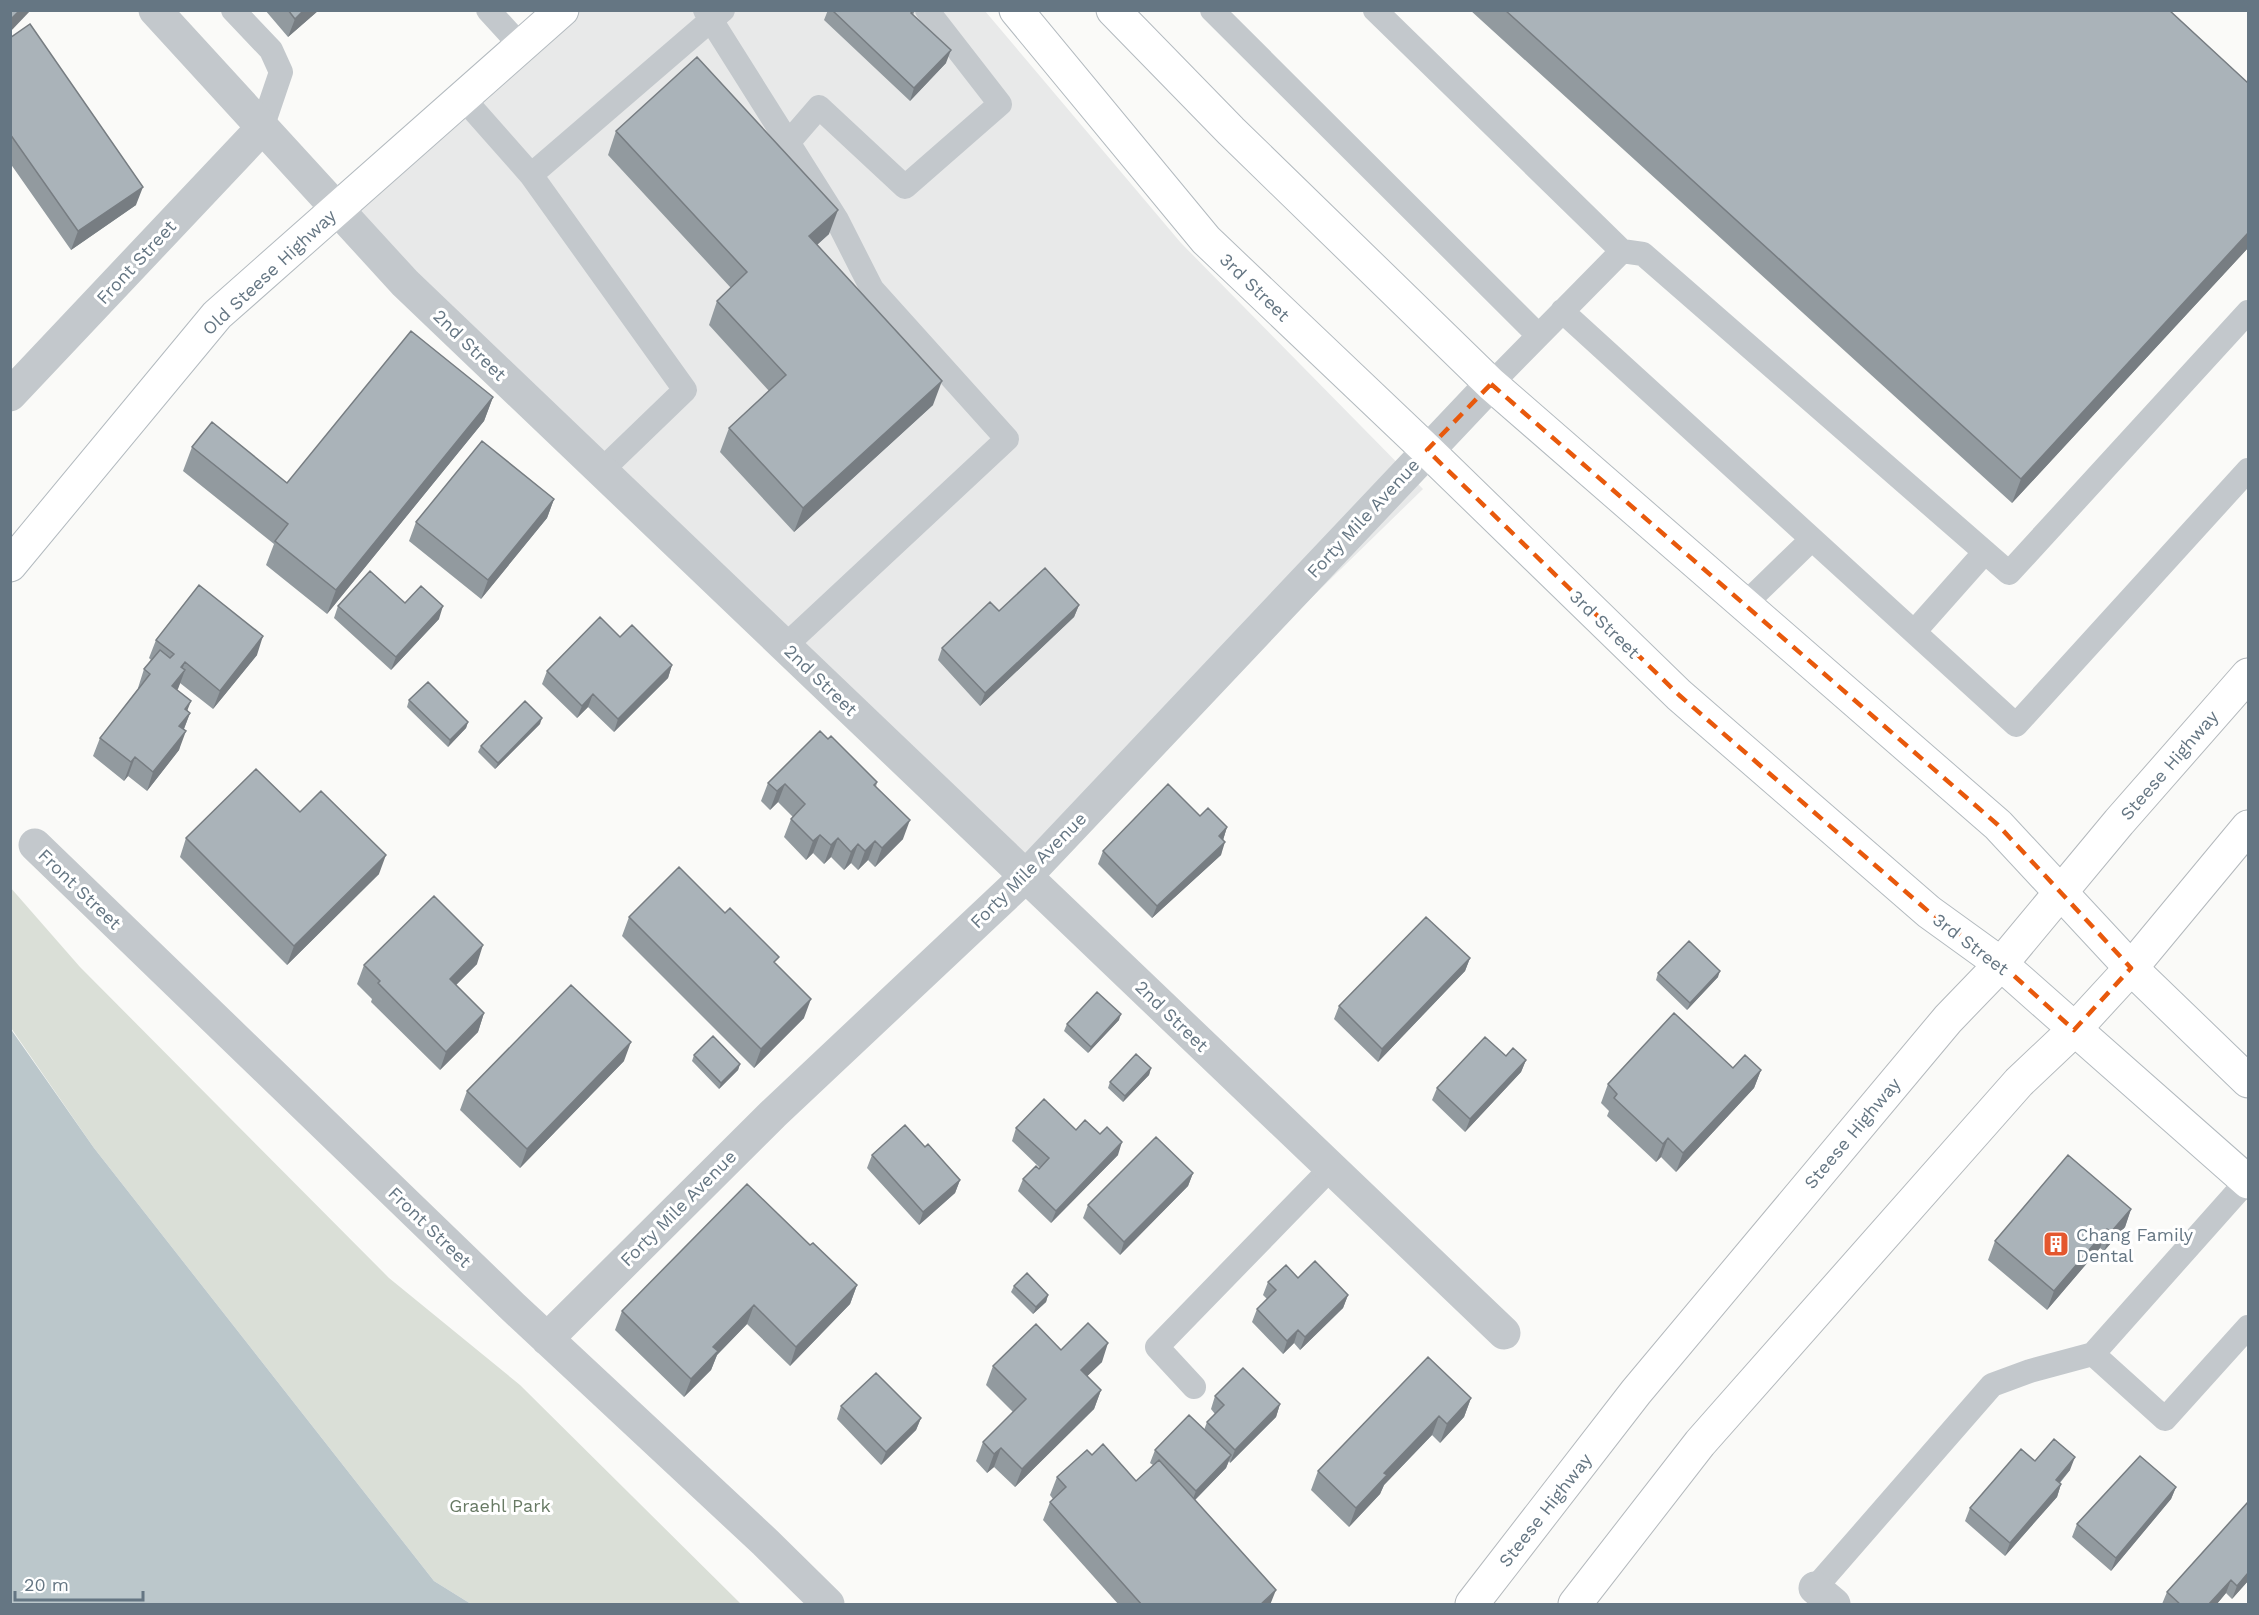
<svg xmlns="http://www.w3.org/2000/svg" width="2259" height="1615" font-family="'Work Sans',sans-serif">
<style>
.built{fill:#e8e9e9}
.green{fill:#dadfd7}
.water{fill:#bbc7cb}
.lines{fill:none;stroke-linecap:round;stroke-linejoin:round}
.secondary-casing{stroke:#b3babf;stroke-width:35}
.highway-casing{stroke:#b4b9bd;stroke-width:35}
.lane{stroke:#c3c8cc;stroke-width:24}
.street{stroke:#c3c8cc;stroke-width:33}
.secondary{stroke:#fff;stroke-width:33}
.highway{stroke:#fff;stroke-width:33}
.wall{fill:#929a9f}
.shaded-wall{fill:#777d82}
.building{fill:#aab3b9;stroke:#777d82;stroke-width:1.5}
.marked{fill:none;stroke:#e8590c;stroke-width:4.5;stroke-dasharray:12 8;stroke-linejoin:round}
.labels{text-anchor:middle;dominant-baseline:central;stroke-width:6;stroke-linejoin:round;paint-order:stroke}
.street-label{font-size:18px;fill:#657683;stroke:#fff}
.poi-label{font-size:18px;fill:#657683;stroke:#fff;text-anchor:start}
.park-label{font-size:18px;fill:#687a64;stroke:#fff}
</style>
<rect width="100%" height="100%" fill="#fafaf8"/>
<path class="built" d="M562,11H985L1181,243L1423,489L1026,876L336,210Z"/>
<path class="green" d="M10,887L80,967L389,1278L520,1385L741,1604H471L434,1581L94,1148L11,1028Z"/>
<path class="water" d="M10,1028L94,1148L434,1581L471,1604H11Z"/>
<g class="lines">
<g class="secondary-casing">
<path id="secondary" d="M1016,10L1206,240L1427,450L1679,695L1929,912L2001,964L2248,1182
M1113,10L1231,131L1491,384L1998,825L2131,968L2248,1081
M10,565L217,315L562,10"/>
</g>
<g class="highway-casing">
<path id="highway" d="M1472,1604L1636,1392L1948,1019L2001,964L2119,822L2248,675
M1575,1604L1700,1443L2019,1082L2074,1030L2131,968L2248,827"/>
</g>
<path class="lane" d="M233,10L271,50L281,72L262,128
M488,10L521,46
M723,10L711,20L837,220L872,289L1007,439L785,646
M1212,10L1538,335
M1375,10L1622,251L1643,254L2009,573L2248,312
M463,98L531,175L685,390L602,470
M787,144L819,107L905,187L1000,104L927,10
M531,175L711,20L705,10
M1562,311L2016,725L2248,470
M1491,384L1622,251
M1744,605L1812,539
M1914,632L1985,552
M2093,1354L2165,1419L2248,1327
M1194,1387L1157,1347L1331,1168
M1815,1588L1992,1385L2030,1371L2093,1354L2247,1181"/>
<path class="street" d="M155,10L405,283L1504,1333
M10,395L262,128
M35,845L512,1306L765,1542L828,1604
M547,1339L773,1114L1026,876L1491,384
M1815,1588L1834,1604"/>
<use href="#secondary" class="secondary"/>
<use href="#highway" class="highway"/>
</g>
<path class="wall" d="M265,10H319L288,37Z
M828,10H915L913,15L946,63L910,101L824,20Z
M1470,10H2169L2248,83V248L2012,503Z
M10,38L136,205L71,250L10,163Z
M616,131L829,234L817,245L933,405L794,532L720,452L729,428L769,391L709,325L717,301L731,288L608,155Z
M493,397L484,421L327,614L266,565L274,544L183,471L192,447L287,483Z
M554,499L547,518L481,599L409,541L416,522Z
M405,603L439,619L391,670L334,618L338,606Z
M1079,605L1074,617L980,706L938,660L942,648L999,611Z
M620,637L672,665L668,678L614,732L588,707L577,718L542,684L547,671Z
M156,640L257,655L213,709L180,683L177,690L188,711L190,713L184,729L179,750L147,791L128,776L124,781L93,756L100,738L138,689V688L144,669L151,660L149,658Z
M409,700L468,722L466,728L448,747L407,707Z
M540,724L495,769L478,752L481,746Z
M828,739L877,782L876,787L903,839L875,867L868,860L858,870L851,863L844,870L831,857L824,864L813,853L806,860L784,837L791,819L793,817L778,802L770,810L761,801L768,783Z
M300,812L379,874L287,965L180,857L186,838Z
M1200,816L1227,827L1223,840L1221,855L1152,918L1098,864L1103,851Z
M629,917L776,964L804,1018L754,1068L622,936Z
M1470,958L1465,971L1378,1062L1334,1019L1339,1006Z
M477,964L456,985L484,1013L478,1032L440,1070L371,1002L372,999L357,984L364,965Z
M1658,973L1718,977L1687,1010L1656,980Z
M1119,1020L1088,1053L1064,1031L1067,1024Z
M694,1055L740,1064L738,1070L719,1089L692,1061Z
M1506,1056L1526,1060L1521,1072L1465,1132L1432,1100L1437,1088Z
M624,1061L520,1168L460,1110L467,1091Z
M1151,1068L1149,1075L1123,1102L1108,1088L1110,1082Z
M1733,1068L1761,1070L1754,1088L1676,1172L1661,1157L1656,1162L1607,1116L1609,1111L1601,1103L1608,1084Z
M1016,1128L1076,1130L1118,1155L1051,1223L1018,1191L1023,1179L1040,1168L1012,1141Z
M925,1147L960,1180L955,1193L919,1225L867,1168L872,1155Z
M1193,1173L1188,1186L1120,1255L1083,1218L1088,1205Z
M2131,1209L2125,1227L2104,1251L2100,1248L2047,1310L1988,1260L1995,1241Z
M810,1245L857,1285L850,1304L790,1366L747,1324L717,1355L711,1370L684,1397L615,1330L622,1311Z
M1298,1278L1348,1295L1343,1308L1300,1350L1294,1343L1283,1354L1252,1322L1257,1309L1267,1299L1263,1295L1268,1282Z
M1014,1286L1048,1295L1046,1302L1033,1314L1011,1292Z
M1061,1350L1102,1362L1087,1376L1101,1390L1094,1409L1015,1487L994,1467L987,1473L976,1461L983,1442L1013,1412L986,1385L993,1366Z
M1215,1396L1280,1404L1276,1417L1230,1463L1229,1461L1226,1468L1195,1500L1270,1605H1119L1043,1520L1050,1502L1053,1499L1050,1495L1057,1477L1092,1455L1136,1481L1153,1465L1150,1463L1155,1450L1204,1430L1207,1422L1215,1414L1211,1409Z
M1471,1398L1464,1417L1440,1443L1432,1435L1384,1485L1380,1494L1349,1527L1311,1490L1318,1471Z
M841,1406L921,1418L916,1430L881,1465L837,1419Z
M2035,1461L2070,1470L2060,1483L2061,1484L2057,1497L2005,1556L1965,1521L1970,1508Z
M2176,1487L2171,1499L2111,1571L2072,1537L2077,1524Z
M2248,1502V1581L2232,1599L2226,1593L2216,1605L2162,1604L2167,1592Z"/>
<path class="shaded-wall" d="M20,10H31L10,32V20Z
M304,10H319L288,37L295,19Z
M951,50L946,63L910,101L914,88Z
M143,187L136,205L71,250L78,231Z
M838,210L829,234L800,260L809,236Z
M2248,233V248L2012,503L2021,479Z
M942,381L933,405L794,532L803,508Z
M493,397L484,421L327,614L336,590Z
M554,499L547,518L481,599L488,580Z
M1079,605L1074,617L980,706L985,693Z
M443,606L439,619L391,670L396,657Z
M263,636L257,655L213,709L220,691Z
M185,662L179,677L185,670L178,689L165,704L172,686L181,667Z
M672,665L668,678L614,732L618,719Z
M593,694L588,707L577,718L582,706Z
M191,701L184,719L190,713L183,731L173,745L185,709Z
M542,718L540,724L495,769L498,763Z
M468,722L466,728L448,747L450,740Z
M186,731L179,750L147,791L153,772Z
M135,757L128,776L124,781L131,762Z
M785,784L778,802L770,810L777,791Z
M910,820L903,839L875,867L882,848Z
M1227,827L1223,840L1219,836Z
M820,835L813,853L806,860L813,841Z
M838,838L831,857L824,864L831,845Z
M875,841L868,860L858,870L865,851Z
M1225,842L1221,855L1152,918L1157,906Z
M858,844L851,863L844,870L851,852Z
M386,855L379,874L287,965L294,946Z
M483,945L477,964L443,998L450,979Z
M1470,958L1465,971L1378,1062L1382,1049Z
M1720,971L1718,977L1687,1010L1690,1003Z
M811,999L804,1018L754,1068L761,1049Z
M484,1013L478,1032L440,1070L446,1052Z
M1121,1014L1119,1020L1088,1053L1091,1047Z
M631,1042L624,1061L520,1168L527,1149Z
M1526,1060L1521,1072L1465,1132L1470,1119Z
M740,1064L738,1070L719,1089L721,1083Z
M1151,1068L1149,1075L1123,1102L1125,1096Z
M1761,1070L1754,1088L1676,1172L1683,1153Z
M1668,1138L1661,1157L1656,1162L1663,1144Z
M1122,1142L1118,1155L1051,1223L1056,1211Z
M1193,1173L1188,1186L1120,1255L1124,1242Z
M960,1180L955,1193L919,1225L923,1212Z
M2131,1209L2125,1227L2104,1251L2111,1232Z
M2107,1229L2100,1248L2047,1310L2054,1291Z
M857,1285L850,1304L790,1366L796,1347Z
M1048,1295L1046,1302L1033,1314L1036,1307Z
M1348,1295L1343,1308L1300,1350L1305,1337Z
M754,1305L747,1324L717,1355L711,1370L684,1397L691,1379L713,1347Z
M1298,1330L1294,1343L1283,1354L1287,1341Z
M1108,1343L1102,1362L1074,1389L1081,1370Z
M1101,1390L1094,1409L1015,1487L1022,1469Z
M1471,1398L1464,1417L1440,1443L1447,1424Z
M1280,1404L1276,1417L1230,1463L1235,1450Z
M1439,1416L1432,1435L1384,1485L1380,1494L1349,1527L1356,1508L1384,1473Z
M921,1418L916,1430L881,1465L886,1452Z
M1001,1448L994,1467L987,1473L994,1454Z
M1231,1455L1226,1468L1191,1504L1196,1491Z
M2075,1457L2070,1470L2051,1492L2056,1480Z
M2061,1484L2057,1497L2005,1556L2010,1543Z
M2176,1487L2171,1499L2111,1571L2116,1558Z
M2248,1573V1581L2232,1599L2237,1586Z
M2231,1580L2226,1593L2216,1605H2208Z
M1276,1590L1270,1605H1260Z"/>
<path class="building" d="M10,10H20L10,20Z
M288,10H304L295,19Z
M832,10H914L911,13L951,50L914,88Z
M1505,10H2169L2248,83V233L2021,479Z
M30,24L143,187L78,231L10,134V38Z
M697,57L838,210L809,236L942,381L803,508L729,428L786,375L717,301L747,272L616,131Z
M411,331L493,397L336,590L275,541L288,524L192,447L212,422L287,483Z
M482,441L554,499L488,580L416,522Z
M1045,568L1079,605L985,693L942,648L990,602L999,611Z
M370,571L405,603L421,586L443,606L396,657L338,606Z
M199,585L263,636L220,691L185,662L181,667L185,670L172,686L191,701L185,709L190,713L179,726L186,731L153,772L135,757L131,762L100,738L150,674L144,669L160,650L170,658L174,654L156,640Z
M600,617L620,637L632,625L672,665L618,719L593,694L582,706L547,671Z
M428,682L468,722L450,740L409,700Z
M525,701L542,718L498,763L481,746Z
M820,731L828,739L831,736L877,782L874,785L910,820L882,848L875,841L865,851L858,844L851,852L838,838L831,845L820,835L813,841L791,819L805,804L785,784L777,791L768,783Z
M256,769L300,812L321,791L386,855L294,946L186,838Z
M1168,784L1200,816L1208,808L1227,827L1219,836L1225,842L1157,906L1103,851Z
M679,867L725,913L730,908L779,957L774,962L811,999L761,1049L629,917Z
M434,896L483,945L450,979L484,1013L446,1052L378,983L380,981L364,965Z
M1426,917L1470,958L1382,1049L1339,1006Z
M1689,941L1720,971L1690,1003L1658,973Z
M571,985L631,1042L527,1149L467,1091Z
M1097,992L1121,1014L1091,1047L1067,1024Z
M1674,1013L1733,1068L1745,1055L1761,1070L1683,1153L1668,1138L1663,1144L1614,1098L1617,1094L1608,1084Z
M713,1036L740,1064L721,1083L694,1055Z
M1485,1037L1506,1056L1513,1048L1526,1060L1470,1119L1437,1088Z
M1136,1054L1151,1068L1125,1096L1110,1082Z
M1044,1099L1076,1130L1085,1120L1100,1134L1107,1127L1122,1142L1056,1211L1023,1179L1036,1166L1039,1169L1049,1158L1016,1128Z
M905,1125L925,1147L928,1144L960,1180L923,1212L872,1155Z
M1156,1137L1193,1173L1124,1242L1088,1205Z
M2068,1155L2131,1209L2111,1232L2107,1229L2054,1291L1995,1241Z
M747,1184L810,1245L813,1243L857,1285L796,1347L754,1305L713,1347L718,1351L691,1379L622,1311Z
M1315,1261L1348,1295L1305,1337L1298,1330L1287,1341L1257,1309L1276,1290L1268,1282L1286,1265L1298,1278Z
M1027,1273L1048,1295L1036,1307L1014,1286Z
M1088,1323L1108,1343L1081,1370L1101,1390L1022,1469L1001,1448L994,1454L983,1442L1026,1399L993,1366L1036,1324L1061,1350Z
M1428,1357L1471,1398L1447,1424L1439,1416L1384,1473L1387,1475L1356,1508L1318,1471Z
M1243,1368L1280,1404L1235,1450L1207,1422L1224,1405L1215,1396Z
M876,1373L921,1418L886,1452L841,1406Z
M1189,1415L1231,1455L1196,1491L1155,1450Z
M2054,1439L2075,1457L2056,1480L2061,1484L2010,1543L1970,1508L2021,1449L2035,1461Z
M1103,1444L1136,1481L1159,1460L1276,1590L1260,1605H1142L1050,1502L1066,1487L1057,1477L1087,1450L1092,1455Z
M2140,1456L2176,1487L2116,1558L2077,1524Z
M2248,1502V1573L2237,1586L2231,1580L2208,1605H2181L2167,1592Z"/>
<path class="marked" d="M1491,384L1998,825L2131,968L2074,1030L2001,964L1929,912L1679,695L1427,450Z"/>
<defs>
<g id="building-square" transform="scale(1.35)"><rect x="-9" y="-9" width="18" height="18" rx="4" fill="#e4572e" stroke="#fff"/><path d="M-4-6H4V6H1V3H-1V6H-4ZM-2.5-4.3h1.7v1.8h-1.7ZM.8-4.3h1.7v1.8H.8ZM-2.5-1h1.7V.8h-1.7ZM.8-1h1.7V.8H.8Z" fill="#fff"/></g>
</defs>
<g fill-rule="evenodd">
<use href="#building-square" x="2056" y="1244"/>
</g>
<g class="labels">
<g class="street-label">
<text transform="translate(136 262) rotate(-47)">Front Street</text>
<text transform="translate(269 272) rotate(-43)">Old Steese Highway</text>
<text transform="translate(1255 287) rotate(44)">3rd Street</text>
<text transform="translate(470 345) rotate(44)">2nd Street</text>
<text transform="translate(1363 518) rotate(-47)">Forty Mile Avenue</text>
<text transform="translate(1605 624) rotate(44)">3rd Street</text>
<text transform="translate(821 680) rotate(44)">2nd Street</text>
<text transform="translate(2169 765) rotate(-49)">Steese Highway</text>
<text transform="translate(1028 870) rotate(-45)">Forty Mile Avenue</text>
<text transform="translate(80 889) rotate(44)">Front Street</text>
<text transform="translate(1971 944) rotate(37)">3rd Street</text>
<text transform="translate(1172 1016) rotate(44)">2nd Street</text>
<text transform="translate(1852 1133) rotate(-50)">Steese Highway</text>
<text transform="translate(678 1208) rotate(-45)">Forty Mile Avenue</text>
<text transform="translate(430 1227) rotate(44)">Front Street</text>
<text transform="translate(1545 1510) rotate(-52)">Steese Highway</text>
</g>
<g class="poi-label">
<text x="2076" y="1234">Chang Family<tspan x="2076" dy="21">Dental</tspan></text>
</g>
<g class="park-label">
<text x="500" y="1505">Graehl Park</text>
</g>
</g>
<rect width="2259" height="1615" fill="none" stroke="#657683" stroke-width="24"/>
<path d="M15 1591v9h128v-9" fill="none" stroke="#657683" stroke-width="3"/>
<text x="24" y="1591" font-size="18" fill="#657683" stroke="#ffffff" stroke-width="4.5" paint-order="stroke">20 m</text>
</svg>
